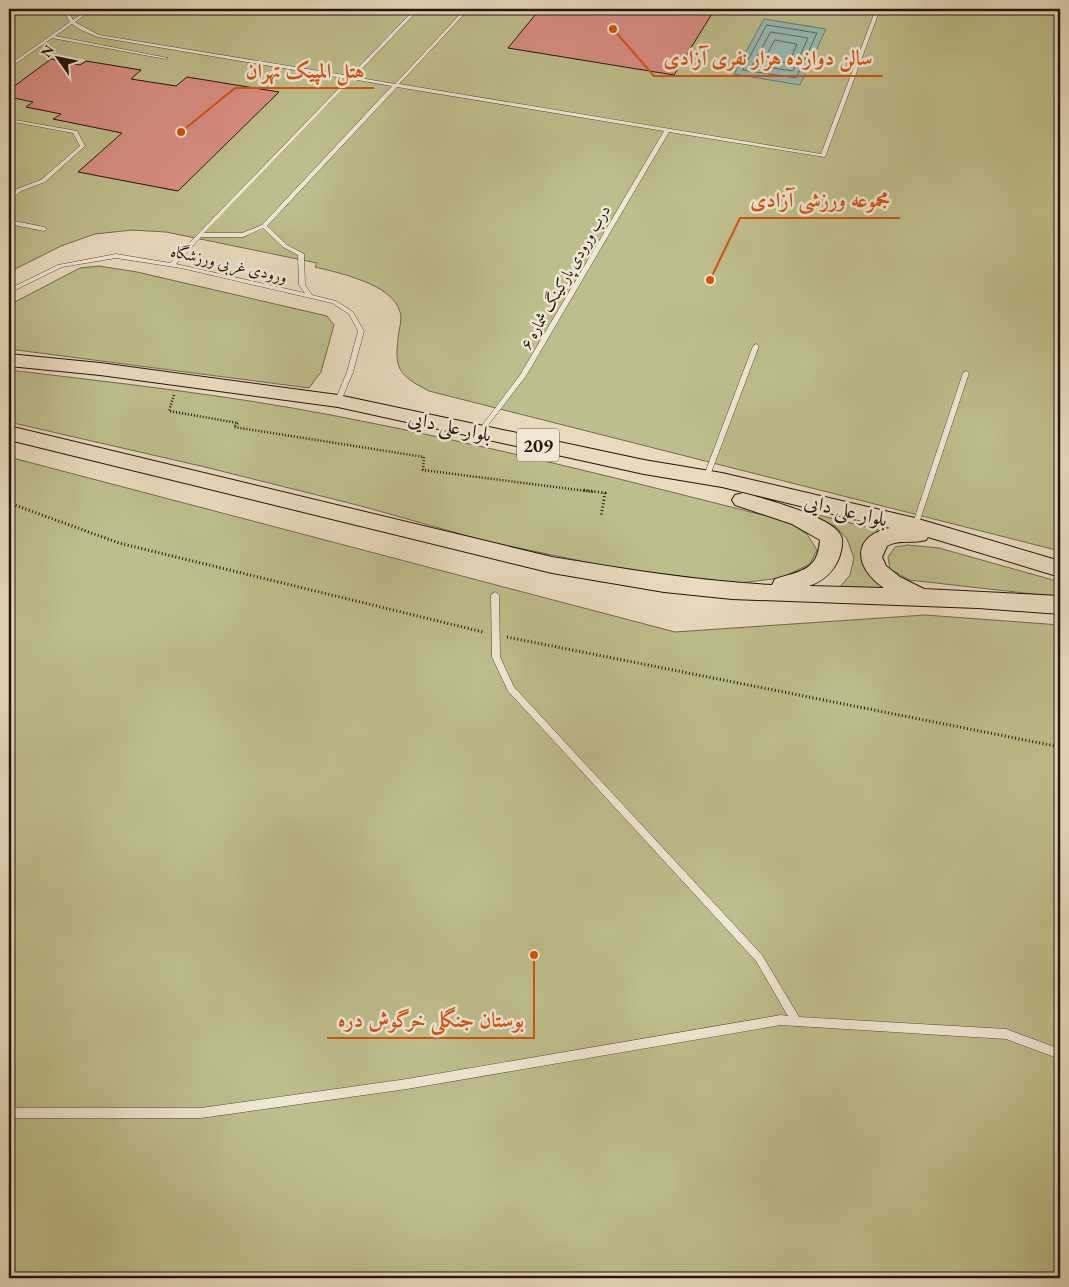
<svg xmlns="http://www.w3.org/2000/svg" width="1069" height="1287" font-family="'EB Garamond',Amiri,serif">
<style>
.green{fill:#bebe8c;stroke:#70694c}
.water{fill:#97bbb5;stroke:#687871}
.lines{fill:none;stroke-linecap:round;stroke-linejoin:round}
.shore{stroke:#5c6860;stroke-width:1}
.building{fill:#d98e84;stroke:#21140c}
.lane-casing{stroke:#534638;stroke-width:1}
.street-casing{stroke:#534638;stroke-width:2}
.primary-casing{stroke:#21140c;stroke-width:2}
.path-far1{stroke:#21140c;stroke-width:2.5;stroke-dasharray:1 2;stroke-linecap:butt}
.path{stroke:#21140c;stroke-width:3;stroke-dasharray:1 2.5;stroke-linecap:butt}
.lane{fill:#f0e8d5;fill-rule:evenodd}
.street{fill:#f0e8d5;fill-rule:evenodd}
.primary{fill:#e8dbbe;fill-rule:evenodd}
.labels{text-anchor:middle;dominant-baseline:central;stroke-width:5;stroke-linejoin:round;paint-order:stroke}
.far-street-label{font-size:16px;fill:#21140c;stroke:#f0e8d5}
.shield{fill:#f0e8d5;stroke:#5f5448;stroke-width:1}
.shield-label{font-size:19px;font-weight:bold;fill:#21140c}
.street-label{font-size:20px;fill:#21140c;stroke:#f0e8d5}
.leader{fill:none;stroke:#d4520c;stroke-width:2}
.callout-dot{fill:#d4520c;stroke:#f0e8d5;stroke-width:2}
.callout-label{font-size:21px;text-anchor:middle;font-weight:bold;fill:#d4520c;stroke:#f0e8d5;stroke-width:5;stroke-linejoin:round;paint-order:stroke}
</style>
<rect width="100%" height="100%" fill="#e8dbbe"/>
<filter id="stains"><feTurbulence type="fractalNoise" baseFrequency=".004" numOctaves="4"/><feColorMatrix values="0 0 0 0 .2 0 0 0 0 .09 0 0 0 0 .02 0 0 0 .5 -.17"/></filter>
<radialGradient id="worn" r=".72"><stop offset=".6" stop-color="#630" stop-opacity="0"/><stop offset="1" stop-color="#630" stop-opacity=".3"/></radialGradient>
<path class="green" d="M9,9H1060V551L429,391C396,374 394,368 399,331C400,326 402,317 400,312C393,284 339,273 315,267L317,263L166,232L132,230L95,234L61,246L9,272Z
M99,266L137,272L327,316L334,325L321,372L309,388L9,349V305L80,268Z
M9,370C118,383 228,395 336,416C487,445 637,483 786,521L807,534L817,550L810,564L781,578L740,583L625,570L489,542L361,506L205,467L9,422Z
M9,457L675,632L925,615L1060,625V1278H9Z
M802,511L883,531L873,536L893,589L835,593L850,575L854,558L847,539L835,526Z
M908,545L939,548L1060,582V597L909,580L890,569L888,557L895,547Z"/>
<path class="water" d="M764,19L826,29L800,85L734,74Z"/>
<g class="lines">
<path class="shore" d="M767,25L817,33L796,78L743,70Z
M771,32L808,38L793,71L753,65Z
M775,40L797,44L789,63L765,59Z"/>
</g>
<path class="building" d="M540,9H715L674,75L508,48Z
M51,59L80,65L86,61L141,70L131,79L176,86L187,77L279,92L178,191L78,172L122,133L53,119L61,114L26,107L33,102L9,97V90Z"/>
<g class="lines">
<g class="lane-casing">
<path id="lane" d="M65,9H69L70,14L73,20L89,9H93L75,22L99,35L350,76L415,9H419L354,77L395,84L465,9H469L399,84L821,154L876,9H880L825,157L669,132L526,376L482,433L480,434L477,432L478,431L520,375L664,131L397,87L267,226L287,245L304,254L305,285L312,295L336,301L353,312L364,331L353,372L341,401L338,403L335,401L347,372L358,331L349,314L332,303L181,268L116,258L62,267L9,293V289L58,265L116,254L170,263L348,79L98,37L81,30L72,24L55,36L168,58L166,59L52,38L9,68V65L70,22L65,14ZM352,79L392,86L262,225L242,233H204ZM263,228L283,247L298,255L299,285L305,293L176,264L201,237H243Z
M9,119L77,131L85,146L45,182L21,191L9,201V196L17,189L41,180L80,146L73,133L9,121Z
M9,220L44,227L47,229L44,231L9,224Z
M756,344L759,346L709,478L706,480H704L703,478L753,346Z
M966,371L969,373L918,526L917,528H913L912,526L963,373Z
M495,592L499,595L500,657L514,687L762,955L799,1017L1006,1029L1060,1049V1059L1006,1039L781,1025L407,1089L201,1118H9V1108H201L407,1079L781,1015L788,1016L756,961L508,691L492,657L491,595Z"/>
</g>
<g class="street-casing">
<path id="street" d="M61,9H69L70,10L66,13Z"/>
</g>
<g class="primary-casing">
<path id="primary" d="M9,354L100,363L338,395L644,460L722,473L915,518L1060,561V577L928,537L926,540C913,544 898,539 887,546L882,557L886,566L900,577L924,589L1060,596V614L978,608L732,599L664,592L552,573L9,440V426L552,557C625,569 697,581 772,585L775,579C800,571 818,571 820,540L792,524L735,505L732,500L735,495L743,493C762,498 834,517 841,536C844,542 841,552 839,558C833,573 823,581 809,586L884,588C854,568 851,536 890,528L722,487L644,474L338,407L100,375L9,366Z"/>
</g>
<path class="path-far1" d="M174,395L169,411L238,423L234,427L424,457L423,470L594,492"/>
<path class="path" d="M584,490L605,493L601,516
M9,503L119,543L483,632
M507,637L1060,747"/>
<use href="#lane" class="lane"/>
<use href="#street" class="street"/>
<use href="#primary" class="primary"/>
</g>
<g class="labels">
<g class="far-street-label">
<text transform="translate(229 264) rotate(13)">ورودی غربی ورزشگاه</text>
<text transform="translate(565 277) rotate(-60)">درب ورودی پارکینگ شماره ۶</text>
</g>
<rect class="shield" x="517" y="428.5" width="42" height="33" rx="4"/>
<g class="shield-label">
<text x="538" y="445">209</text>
</g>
<g class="street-label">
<text transform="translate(450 426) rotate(12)">بلوار علی دایی</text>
<text transform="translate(846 510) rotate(13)">بلوار علی دایی</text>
</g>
</g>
<path class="leader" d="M613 29L654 76H883M181 132L235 88H374M710 280L740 218H900M534 955L534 1038H327"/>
<g class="callout-dot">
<circle cx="613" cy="29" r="5"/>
<circle cx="181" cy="132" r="5"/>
<circle cx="710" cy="280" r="5"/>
<circle cx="534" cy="955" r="5"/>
</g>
<g class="callout-label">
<text x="768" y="65">سالن دوازده هزار نفری آزادی</text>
<text x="305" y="78">هتل المپیک تهران</text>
<text x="820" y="207">مجموعه ورزشی آزادی</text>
<text x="431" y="1027">بوستان جنگلی خرگوش دره</text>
</g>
<rect width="1069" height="1287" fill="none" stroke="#e8dbbe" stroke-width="30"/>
<rect x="10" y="10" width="1049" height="1267" fill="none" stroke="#21140c" stroke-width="2.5"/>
<rect x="15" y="15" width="1039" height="1257" fill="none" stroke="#21140c"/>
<g transform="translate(58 58) rotate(303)" stroke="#f0e8d5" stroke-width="4" paint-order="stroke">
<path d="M0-4L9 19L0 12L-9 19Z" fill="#21140c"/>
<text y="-8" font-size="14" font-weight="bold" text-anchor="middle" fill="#21140c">N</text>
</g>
<rect width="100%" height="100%" filter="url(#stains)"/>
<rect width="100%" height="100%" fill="url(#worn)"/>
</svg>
